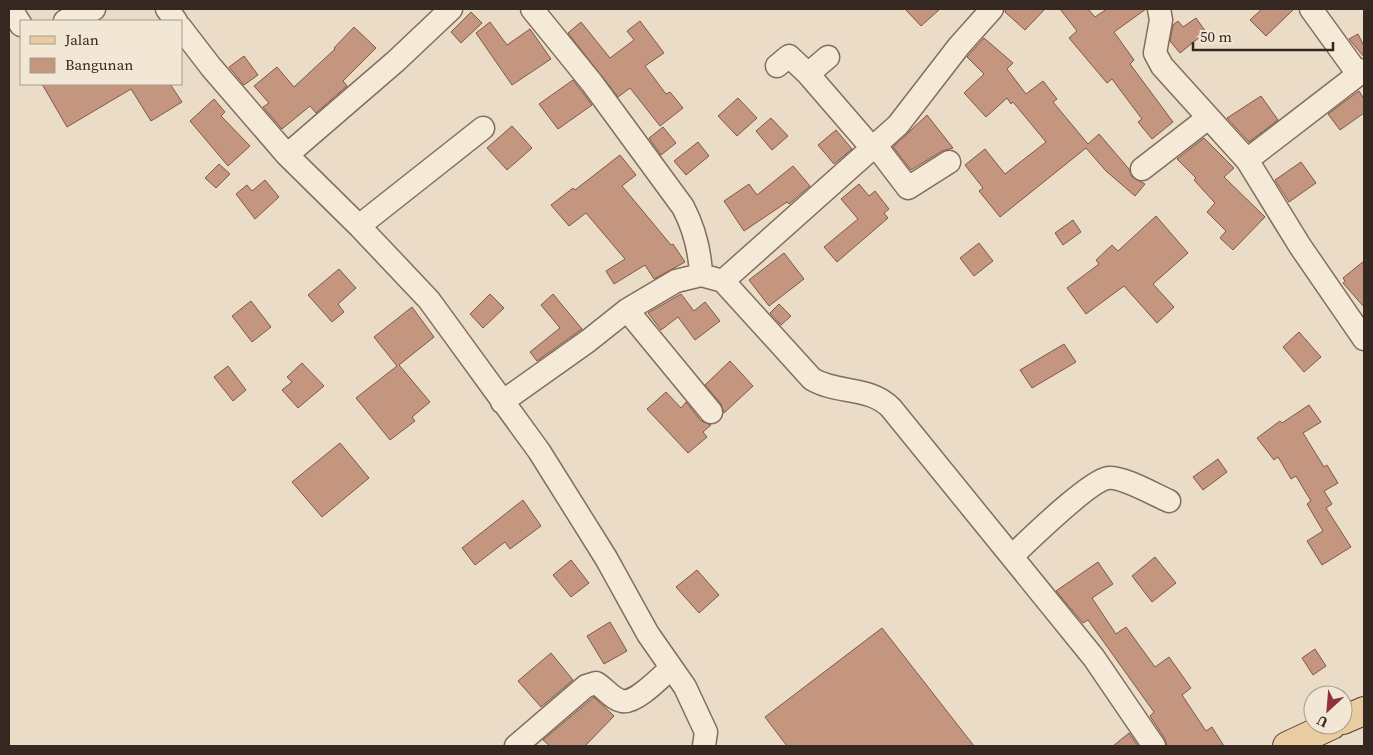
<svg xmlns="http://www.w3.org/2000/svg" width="1373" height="755" font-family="'Source Serif 4',serif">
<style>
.building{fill:#c4967f;stroke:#805846}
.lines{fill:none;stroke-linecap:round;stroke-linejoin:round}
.minor-casing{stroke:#836e5d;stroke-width:25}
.major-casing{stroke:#513e31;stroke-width:30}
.minor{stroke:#f5ead8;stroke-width:22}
.major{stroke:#e9cda1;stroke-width:28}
</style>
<rect width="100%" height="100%" fill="#eadcc6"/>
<path class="building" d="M905,9H940L921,26Z
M1005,9H1045L1025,30L1005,12Z
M1060,9H1088L1095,17L1107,9H1146L1114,32L1134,60L1130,64L1173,122L1152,139L1138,122L1142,119L1112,79L1107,83L1069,38L1077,31Z
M1262,9H1294L1266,36L1250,20Z
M471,12L482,23L461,43L451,32Z
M1196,18L1206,32L1180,53L1170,41L1173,25L1178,21L1183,27Z
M640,21L664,53L645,66L666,94L670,92L683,108L660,126L630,88L618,97L568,33L581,22L610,58L634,40L627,31Z
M490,22L507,45L530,29L551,59L512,85L476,33Z
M354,27L376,48L343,81L347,86L316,113L310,106L282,129L263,107L269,103L254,86L277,67L294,87L335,49L334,48Z
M1358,34L1364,46V57L1349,39Z
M984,38L1013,63L1007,69L1026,94L1043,81L1057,99L1053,102L1088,144L1099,134L1129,169L1132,177L1145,184L1135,196L1106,171L1086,148L1000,217L979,191L983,188L965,165L985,149L1005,174L1046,142L1013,102L1011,104L1007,98L986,117L964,93L984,74L967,57Z
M244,56L258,75L244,85L229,67Z
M573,80L592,105L558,129L539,104Z
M42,84H170L182,102L151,121L131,89L67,127Z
M1359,91L1364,99V113L1340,130L1328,114Z
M1261,96L1278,120L1249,142L1227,118Z
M738,98L757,118L737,136L718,116Z
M214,99L225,112L221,116L250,146L228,166L190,121Z
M927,115L953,148L942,151L911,170L893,147Z
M771,118L788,136L772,150L756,131Z
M512,126L532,148L507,170L487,148Z
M663,127L676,143L661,155L649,138Z
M836,130L852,149L834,164L818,145Z
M1204,138L1234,168L1224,177L1265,217L1233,250L1220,238L1226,231L1207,212L1215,203L1194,180L1196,178L1177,159Z
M698,142L709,156L686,175L674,161Z
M620,155L636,175L622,186L671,245L673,244L685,262L654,279L645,265L614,284L606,271L625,259L586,213L569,226L551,205L573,188L575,190Z
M1301,162L1316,183L1289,202L1275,180Z
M219,164L230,174L216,188L205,178Z
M793,166L810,186L789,204L787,202L744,231L724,201L749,184L757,195Z
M265,180L279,197L255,219L236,194L247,185L252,191Z
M859,184L869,196L875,191L889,209L884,213L888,218L837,262L824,247L858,219L841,199Z
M1156,216L1188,253L1153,284L1174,307L1157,323L1124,286L1086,314L1067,288L1099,264L1096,260L1112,245L1118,251Z
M1073,220L1081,232L1063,245L1055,233Z
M979,243L993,261L974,276L960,258Z
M784,253L804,279L769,306L749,280Z
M1364,261V307L1343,283L1345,281L1343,278Z
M339,269L356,288L338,304L344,312L332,322L308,295Z
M490,294L504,308L483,328L470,314Z
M553,294L582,329L537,361L530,352L560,328L541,305Z
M681,294L694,311L705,302L720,321L695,340L678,317L661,330L648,313Z
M251,301L271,327L252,342L232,316Z
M779,304L791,316L781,325L770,313Z
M412,307L434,337L399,365L430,402L412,417L415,421L390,440L356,398L397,366L374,337Z
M1299,332L1321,357L1304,372L1283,347Z
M1064,344L1076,362L1032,388L1020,370Z
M730,361L753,386L724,413L721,404L705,385Z
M302,363L324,386L298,408L282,390L292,382L287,377Z
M228,366L246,390L233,401L214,377Z
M666,392L681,408L686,402L701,421L711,425L703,432L707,437L688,453L647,409Z
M1309,405L1321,422L1303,433L1324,467L1327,465L1338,483L1324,491L1332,504L1326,508L1351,547L1322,565L1307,541L1323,531L1307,504L1311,501L1296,476L1291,479L1278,457L1274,460L1257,438L1280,421L1282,423Z
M340,443L369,478L322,517L292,482Z
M1218,459L1227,472L1203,490L1193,477Z
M523,500L541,526L510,549L505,542L475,565L462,548Z
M1155,557L1176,583L1152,602L1132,576Z
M571,560L589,583L571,597L553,575Z
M1098,562L1113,584L1092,598L1116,634L1126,627L1155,667L1169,657L1191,688L1182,695L1206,731L1212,727L1224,746H1167L1165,739L1150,716L1154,712L1141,694L1088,620L1083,623L1056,591Z
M697,570L719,595L699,613L676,587Z
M610,622L627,651L604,664L587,636Z
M882,628L974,746H787L765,717Z
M1315,649L1326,666L1313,675L1302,658Z
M551,653L573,680L541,707L518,681Z
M594,697L614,716L585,746H550L543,740Z
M1129,733L1138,746H1113Z"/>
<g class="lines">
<g class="minor-casing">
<path id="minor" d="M11,9L21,25
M167,9L176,21
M532,9L592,83L683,207C695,230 700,250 701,275
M1159,9L1161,20L1155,53L1162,66L1247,160L1300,246L1364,339
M1311,9L1358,74
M65,21L94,9
M181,28L211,67L287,155L359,226L429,300L539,451L606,558L648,634L685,687L706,732L704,746
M777,66L789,56L808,74L872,148
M808,74L828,57
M876,146L908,188L949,162
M287,155L396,61L451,9
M1247,160L1364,70
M1142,169L1208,118
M359,226L483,128
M723,281L898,125L959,46L992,9
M627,310L711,412
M502,402L588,341L627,310L676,281L701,275L723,281L812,379C837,394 870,386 891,408L1094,658L1154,746
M1012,556C1028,541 1089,481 1108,478C1122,476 1155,495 1169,501
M516,746L586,686L596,683C605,688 612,699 622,701C635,704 661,677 671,668"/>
</g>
<g class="major-casing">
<path id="major" d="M1343,720L1364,711
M1287,746L1332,725"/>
</g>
<use href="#minor" class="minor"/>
<use href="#major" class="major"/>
</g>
<rect width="1373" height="755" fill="none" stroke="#352820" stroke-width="20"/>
<rect x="20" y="20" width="162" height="65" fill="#f2e7d5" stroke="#a69b8d"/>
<rect x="30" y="36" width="25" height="8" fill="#e9cda1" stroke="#a69b8d"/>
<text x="65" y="45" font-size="15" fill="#352820">Jalan</text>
<rect x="30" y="58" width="25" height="15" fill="#c4967f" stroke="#a69b8d"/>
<text x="65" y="70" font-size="15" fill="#352820">Bangunan</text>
<g transform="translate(1328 710) rotate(206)"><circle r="24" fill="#f2e7d5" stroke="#a69b8d"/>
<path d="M0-4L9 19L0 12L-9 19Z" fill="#8c333b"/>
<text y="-8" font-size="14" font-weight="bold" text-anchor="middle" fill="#352820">U</text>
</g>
<path d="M1193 42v8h140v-8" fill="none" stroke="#352820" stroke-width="2.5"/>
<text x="1200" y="42" font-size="15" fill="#352820" stroke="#f2e7d5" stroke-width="4" paint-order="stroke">50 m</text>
</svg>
